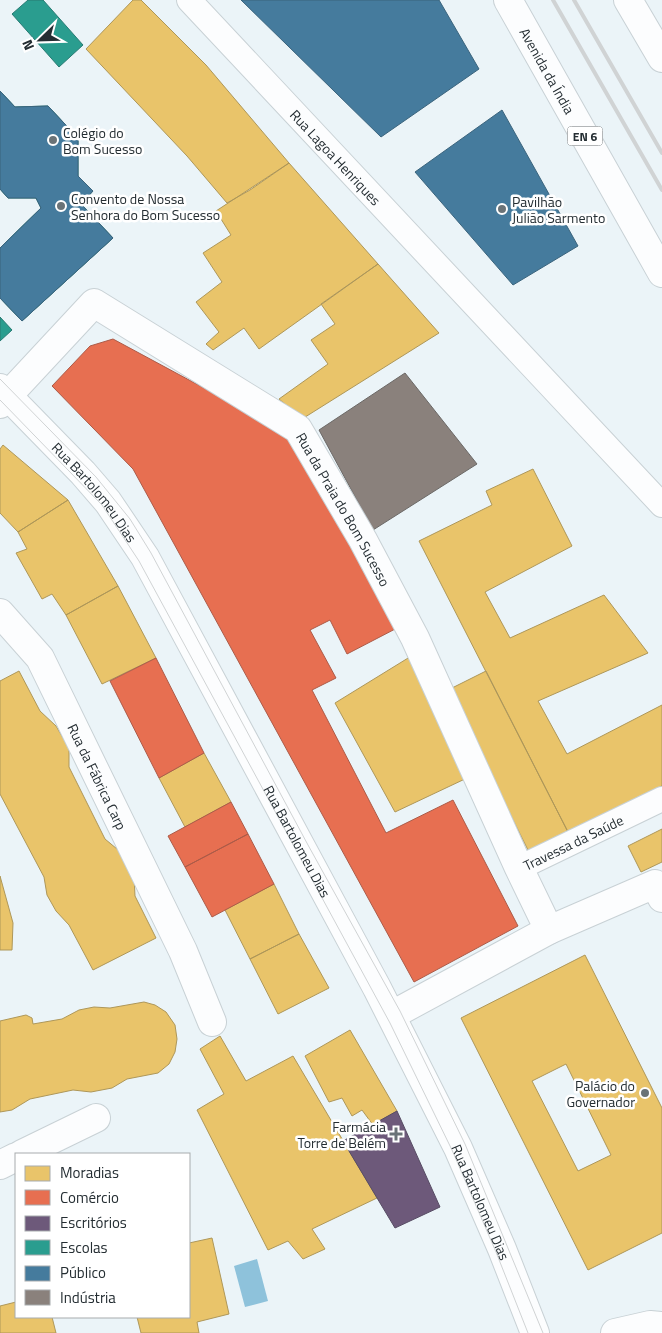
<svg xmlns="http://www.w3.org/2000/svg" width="662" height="1333" font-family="'Titillium Web',sans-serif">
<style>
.water{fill:#8ec2db}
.homes{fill:#e9c46a;stroke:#ae9759;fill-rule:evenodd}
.shops{fill:#e76f51;stroke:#ac5b48}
.offices{fill:#6d597a;stroke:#574c64}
.schools{fill:#2a9d8f;stroke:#287b73}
.public{fill:#457b9d;stroke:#3b647d}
.industry{fill:#8a817c;stroke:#6b6866}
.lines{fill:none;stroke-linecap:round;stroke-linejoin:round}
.pedestrian-casing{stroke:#c8d1d5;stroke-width:26}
.minor-casing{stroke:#c8d1d5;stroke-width:30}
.tertiary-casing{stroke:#c8d1d5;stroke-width:30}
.primary-casing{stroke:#c8d1d5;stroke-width:30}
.pedestrian{stroke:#fcfdfe;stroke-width:24}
.minor{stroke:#fcfdfe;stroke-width:28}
.tertiary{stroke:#fcfdfe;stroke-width:28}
.primary{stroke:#fcfdfe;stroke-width:28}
.tram{stroke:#d0d3d4;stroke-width:1}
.rail{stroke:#d0d3d4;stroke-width:4}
.poi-dot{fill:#6a7377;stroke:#fff;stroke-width:2}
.labels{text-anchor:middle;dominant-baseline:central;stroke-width:5;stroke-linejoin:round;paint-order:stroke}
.shield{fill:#fff;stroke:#666c70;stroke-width:1}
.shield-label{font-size:12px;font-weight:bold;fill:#242d32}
.street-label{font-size:14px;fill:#242d32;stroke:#fff}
.poi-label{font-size:14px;fill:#242d32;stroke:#fff;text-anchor:start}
</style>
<rect width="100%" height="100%" fill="#ebf4f8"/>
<path class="water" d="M257,1259L268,1301L245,1307L234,1266Z"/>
<path class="homes" d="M133,0H141L206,65L289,163L250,190L227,203L187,156L86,49Z
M289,163L378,264L259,349L244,328L213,350L206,344L219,332L196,302L222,282L203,253L231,235L216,211Z
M378,264L439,333L302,419L279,399L328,364L311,340L335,324L321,304Z
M3,445L68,500L18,532L0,513V449Z
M533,469L572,546L485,592L510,638L604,595L648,653L538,701L567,754L662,705V786L568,832L419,541L492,505L486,491Z
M68,500L118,586L66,615L52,594L42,599L16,553L27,549L18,532Z
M118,586L156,658L102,684L66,615Z
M413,655L467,778L395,812L335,703Z
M19,671L40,711L56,726L69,748V767L105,839L123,854L134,876L135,896L156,938L93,970L69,925L56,911L47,895L44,877L0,794V681Z
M486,671L568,832L529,852L448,690Z
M204,753L231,802L185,827L159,778Z
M662,829V862L641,872L628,846Z
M0,876L13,923L12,950H0Z
M274,884L299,934L250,959L225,910Z
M299,934L329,988L278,1014L250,959Z
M585,955L662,1108V1233L588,1270L461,1018ZM566,1064L611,1155L578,1171L532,1081Z
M144,1002L155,1005L166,1012L175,1025L177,1039L175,1052L169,1064L158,1073L127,1079L112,1088L91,1092L73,1090L30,1099L12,1110L0,1112V1021L26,1015L32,1018L33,1024L62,1019L79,1010L94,1007L110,1008Z
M350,1030L397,1111L373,1125L362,1110L352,1116L342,1098L329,1102L305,1056Z
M220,1036L246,1081L293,1056L377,1198L312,1229L325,1249L303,1259L288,1241L268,1250L197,1110L224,1094L200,1049Z
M212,1238L229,1314L197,1322L199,1333H141L137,1317H189V1243Z
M16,1302V1317H52L56,1333H0V1306Z"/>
<path class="shops" d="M113,339L293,436L399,627L347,654L330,620L310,630L336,678L312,690L386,833L453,800L518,926L414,982L133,469L52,386L90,346Z
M156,658L204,753L159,778L110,681Z
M231,802L248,834L185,867L168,836Z
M248,834L274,884L212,917L185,867Z"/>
<path class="offices" d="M397,1111L440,1207L395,1228L343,1141Z"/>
<path class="schools" d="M28,0H43L83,45L59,67L12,14Z
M0,91L15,107L48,106L78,138V176L93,191L81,204L113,238L22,321L0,298V248L41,208L36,198H8L0,189Z
M0,317L12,330L0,341Z"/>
<path class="public" d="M241,0H439L479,69L381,137Z
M0,91L15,107L48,106L78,138V176L93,191L81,204L113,238L22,321L0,298V248L41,208L36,198H8L0,189Z
M502,110L578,246L513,285L415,172Z"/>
<path class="industry" d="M405,373L477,464L373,530L319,430Z"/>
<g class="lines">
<g class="pedestrian-casing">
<g id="pedestrian">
<path id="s1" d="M189,0L662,505"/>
<path id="s2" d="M519,868L662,799"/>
</g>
</g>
<g class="minor-casing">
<g id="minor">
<path id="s3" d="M0,404L94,303L298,429L363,540L415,638L519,868L549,930"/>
<path id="s4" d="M0,613L40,658L183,951L212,1022"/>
<path d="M392,1015L549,930L655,884L662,898"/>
<path d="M22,1154L96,1118"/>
<path d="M0,1165L16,1157"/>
</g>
</g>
<g class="tertiary-casing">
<g id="tertiary">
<path id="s5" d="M0,388L83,473L108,502L145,557L377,988L458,1148L502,1249L535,1333"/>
<path d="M615,1333L650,1325L662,1326"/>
</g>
</g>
<g class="primary-casing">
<g id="primary">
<path id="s6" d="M508,0L662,273"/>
<path d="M628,0L662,58"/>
</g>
</g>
<use href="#pedestrian" class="pedestrian"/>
<use href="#minor" class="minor"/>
<use href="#tertiary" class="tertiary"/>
<use href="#primary" class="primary"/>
<path class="tram" d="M0,379L96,477L130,519L151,553L308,845L400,1011L465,1144L543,1333
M0,400L102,505L139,561L390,1023L452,1150L496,1252L528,1333"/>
<path class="rail" d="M553,0L662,190
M574,0L662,153"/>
</g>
<g class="poi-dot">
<circle cx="53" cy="140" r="5"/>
<circle cx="61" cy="206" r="5"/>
<circle cx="502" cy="209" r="5"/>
<circle cx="645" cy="1093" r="5"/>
<path d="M393.5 1126.5h5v5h5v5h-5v5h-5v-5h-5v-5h5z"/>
</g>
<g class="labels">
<rect class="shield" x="567.5" y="126.5" width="35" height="19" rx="4"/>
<g class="shield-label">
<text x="585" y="136">EN 6</text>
</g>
<g class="street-label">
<text stroke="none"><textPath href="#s6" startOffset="81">Avenida da Índia</textPath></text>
<text stroke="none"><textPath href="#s1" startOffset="215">Rua Lagoa Henriques</textPath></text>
<text stroke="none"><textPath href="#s5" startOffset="141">Rua Bartolomeu Dias</textPath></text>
<text stroke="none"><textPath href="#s3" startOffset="470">Rua da Praia do Bom Sucesso</textPath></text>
<text stroke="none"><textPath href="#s4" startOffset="192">Rua da Fábrica Carp</textPath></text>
<text stroke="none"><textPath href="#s5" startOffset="546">Rua Bartolomeu Dias</textPath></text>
<text stroke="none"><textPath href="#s2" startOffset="60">Travessa da Saúde</textPath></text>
<text stroke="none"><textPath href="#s5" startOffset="951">Rua Bartolomeu Dias</textPath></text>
</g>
<g class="poi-label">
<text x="63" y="132">Colégio do<tspan x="63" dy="16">Bom Sucesso</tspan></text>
<text x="71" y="198">Convento de Nossa<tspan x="71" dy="16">Senhora do Bom Sucesso</tspan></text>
<text x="512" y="201">Pavilhão<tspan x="512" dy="16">Julião Sarmento</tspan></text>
<text x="635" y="1085" text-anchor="end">Palácio do<tspan x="635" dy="16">Governador</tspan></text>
<text x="386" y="1126" text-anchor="end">Farmácia<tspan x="386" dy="16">Torre de Belém</tspan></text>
</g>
</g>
<rect x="15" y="1153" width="175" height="165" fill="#ffffff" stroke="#a7abad"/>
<rect x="25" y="1166" width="25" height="15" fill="#e9c46a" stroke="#a7abad"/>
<text x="60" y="1178" font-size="15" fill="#242d32">Moradias</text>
<rect x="25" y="1190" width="25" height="15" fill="#e76f51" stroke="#a7abad"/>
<text x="60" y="1203" font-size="15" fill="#242d32">Comércio</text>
<rect x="25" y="1216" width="25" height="15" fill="#6d597a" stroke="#a7abad"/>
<text x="60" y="1228" font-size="15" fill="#242d32">Escritórios</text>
<rect x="25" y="1240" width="25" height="15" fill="#2a9d8f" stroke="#a7abad"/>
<text x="60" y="1253" font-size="15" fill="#242d32">Escolas</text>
<rect x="25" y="1266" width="25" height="15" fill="#457b9d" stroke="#a7abad"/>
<text x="60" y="1278" font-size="15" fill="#242d32">Público</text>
<rect x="25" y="1290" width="25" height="15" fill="#8a817c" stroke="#a7abad"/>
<text x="60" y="1303" font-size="15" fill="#242d32">Indústria</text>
<g transform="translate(40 40) rotate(247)" stroke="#ffffff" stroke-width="4" paint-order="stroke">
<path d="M0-4L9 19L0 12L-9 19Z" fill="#242d32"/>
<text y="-8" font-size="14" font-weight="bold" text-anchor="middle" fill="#242d32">N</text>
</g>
</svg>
